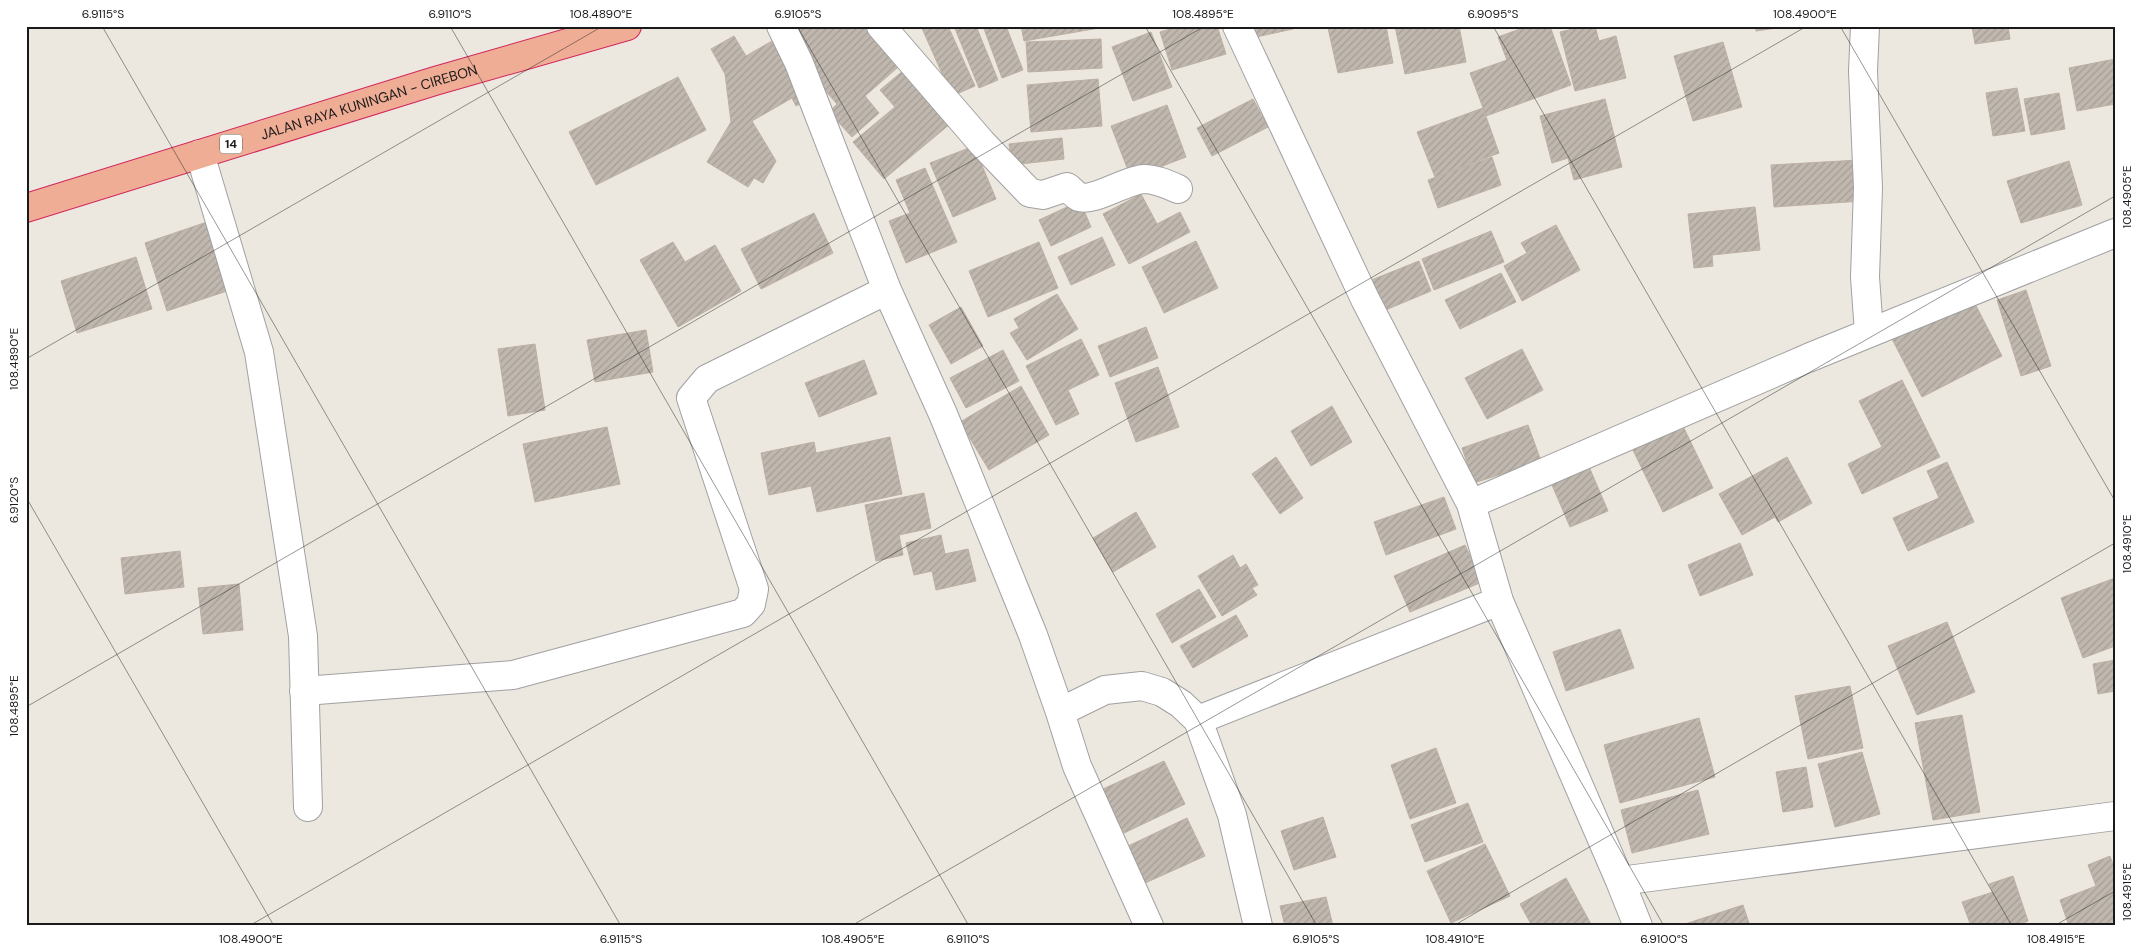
<svg xmlns="http://www.w3.org/2000/svg" width="2141" height="952" font-family="'DM Sans',sans-serif">
<style>
.building{fill:url(#building-hatch);stroke:#bdafa2}
.lines{fill:none;stroke-linecap:round;stroke-linejoin:round}
.minor-casing{stroke:#a1a1a1;stroke-width:30}
.trunk-casing{stroke:#d2255a;stroke-width:30}
.minor{stroke:#fff;stroke-width:28}
.trunk{stroke:#efad96;stroke-width:28}
.ticks{fill:none;stroke:#1a1a1a;stroke-width:1;stroke-opacity:0.45}
.labels{text-anchor:middle;dominant-baseline:central;stroke-width:4;stroke-linejoin:round;paint-order:stroke}
.shield{fill:#fff;stroke:#5f5f5f;stroke-width:1}
.shield-label{font-size:12px;font-weight:bold;fill:#1a1a1a}
.street-label{font-size:14px;fill:#1a1a1a;stroke:#fff}
.neatline{fill:none;stroke:#1a1a1a;stroke-width:2}
.ticks-label{font-size:12px;text-anchor:middle;fill:#1a1a1a}
</style>
<defs>
<pattern id="building-hatch" width="6" height="6" patternUnits="userSpaceOnUse" patternTransform="scale(1.25)"><rect width="6" height="6" fill="#c0b8af"/><path d="M-1 1l2-2M0 6l6-6M5 7l2-2" fill="none" stroke="#a49e96"/></pattern>
</defs>
<rect width="100%" height="100%" fill="#ece8e0"/>
<path class="building" d="M808,26H875L905,61L865,96L879,113L852,137L829,112L837,104L816,80L796,31Z
M921,26H948L975,86L952,96Z
M954,26H976L998,80L979,88Z
M983,26H1006L1023,70L1002,78Z
M1021,26H1098L1099,28L1024,41Z
M1180,26H1217L1226,54L1172,70L1160,32Z
M1244,26H1292L1293,29L1247,39Z
M1338,26H1386L1393,63L1338,73L1328,28Z
M1395,26H1459L1466,62L1405,74Z
M1528,26H1550L1571,85L1486,116L1470,73L1507,60L1498,37Z
M1585,26H1595L1599,41L1616,36L1626,78L1575,91L1560,32Z
M1756,26H1791L1756,31Z
M1972,26H2008L2010,39L1975,44Z
M1151,32L1172,87L1133,101L1112,47Z
M734,36L746,56L779,37L813,96L796,106L792,98L752,121L776,161L763,183L754,178L748,187L707,162L731,122L725,74L711,49Z
M1101,39L1102,68L1028,72L1026,42Z
M1723,42L1742,107L1693,121L1674,56Z
M2115,59V104L2077,111L2069,68Z
M910,65L956,119L884,179L853,142L895,107L880,90Z
M678,77L706,130L596,185L569,132Z
M1098,79L1102,126L1031,132L1027,85Z
M2017,88L2025,131L1993,136L1986,93Z
M2059,93L2065,129L2031,135L2024,99Z
M1253,99L1268,127L1212,156L1197,128Z
M1605,99L1622,167L1574,180L1568,158L1552,163L1540,116Z
M1167,105L1186,157L1131,178L1111,126Z
M1483,108L1499,153L1435,177L1417,132Z
M1062,138L1064,159L1012,165L1009,144Z
M974,146L996,199L953,217L930,163Z
M1492,157L1501,185L1438,208L1428,180Z
M1859,160L1862,201L1774,207L1771,165Z
M2069,161L2082,205L2021,223L2007,181Z
M925,168L957,242L906,263L889,221L910,213L896,180Z
M1141,194L1157,224L1180,212L1190,232L1129,264L1103,214Z
M1080,201L1091,227L1051,246L1039,220Z
M1755,207L1760,250L1712,255L1713,266L1694,268L1688,214Z
M814,213L833,253L761,289L741,249Z
M210,221L233,289L167,311L145,243Z
M1556,225L1580,270L1522,301L1504,266L1527,253L1521,243Z
M1491,231L1504,262L1434,290L1422,259Z
M1102,237L1115,265L1071,285L1058,257Z
M1196,241L1218,288L1164,313L1142,267Z
M673,242L685,262L715,245L741,291L678,327L640,260Z
M1039,242L1058,288L988,317L969,271Z
M136,257L152,309L77,333L61,281Z
M1419,261L1431,291L1376,314L1364,283Z
M1501,273L1516,302L1460,329L1445,300Z
M2026,290L2051,366L2021,376L1997,300Z
M1057,294L1078,329L1027,360L1010,333L1019,328L1014,319Z
M1972,298L2002,356L1922,397L1892,339Z
M961,307L983,346L951,364L929,325Z
M1146,327L1158,358L1110,377L1098,346Z
M646,330L653,372L595,382L587,340Z
M1081,339L1099,375L1068,390L1079,414L1056,425L1026,366Z
M535,344L545,410L508,416L498,349Z
M1522,349L1543,390L1487,419L1465,378Z
M1003,350L1019,381L966,408L950,378Z
M864,360L877,394L819,417L805,383Z
M1158,367L1179,427L1136,442L1115,383Z
M1902,380L1940,457L1862,494L1848,464L1882,447L1859,401Z
M1021,386L1049,435L989,470L960,422Z
M1332,406L1352,442L1311,466L1291,431Z
M1680,420L1713,488L1663,512L1630,444Z
M1528,425L1541,461L1474,483L1462,448Z
M607,427L620,484L535,502L523,444Z
M890,437L902,494L817,512L811,486L769,495L761,453L814,442L816,453Z
M1276,457L1303,498L1280,514L1252,474Z
M1787,457L1812,503L1778,522L1775,517L1742,535L1719,494Z
M1587,462L1608,511L1570,527L1549,478Z
M1947,462L1974,522L1908,551L1893,518L1939,498L1927,471Z
M924,493L931,528L899,535L903,555L876,561L865,505Z
M1444,497L1456,529L1386,555L1374,522Z
M1136,512L1156,547L1113,572L1093,538Z
M941,535L945,554L968,549L976,581L936,590L932,571L914,575L906,543Z
M1740,543L1753,575L1700,596L1688,565Z
M1465,545L1482,582L1410,612L1394,576Z
M180,551L184,587L125,594L121,558Z
M1233,555L1240,568L1246,564L1258,585L1252,588L1257,595L1222,616L1198,576Z
M2115,578V646L2083,658L2061,598Z
M239,584L243,630L203,634L198,588Z
M1199,589L1216,617L1172,643L1156,614Z
M1236,615L1248,636L1193,668L1180,646Z
M1947,622L1975,692L1917,715L1888,646Z
M1620,629L1634,668L1566,691L1553,652Z
M2115,660V691L2098,694L2093,664Z
M1850,686L1863,748L1808,759L1795,696Z
M1962,715L1980,812L1933,820L1915,723Z
M1699,718L1715,777L1620,803L1604,745Z
M1436,748L1456,803L1410,819L1391,765Z
M1862,752L1880,814L1835,827L1818,764Z
M1164,761L1185,804L1124,833L1103,789Z
M1806,767L1813,807L1783,812L1776,772Z
M1698,790L1709,834L1632,853L1621,810Z
M1468,803L1483,842L1425,862L1411,825Z
M1323,817L1336,857L1294,870L1281,831Z
M1187,818L1205,856L1143,884L1126,847Z
M1485,844L1510,896L1451,923L1427,871Z
M2110,856L2115,870V921L2103,926H2069L2060,900L2096,886L2088,865Z
M2013,876L2028,921L2015,926H1971L1962,902L1993,892L1989,884Z
M1566,878L1592,926H1532L1520,904Z
M1326,897L1333,926H1285L1280,906Z
M1743,905L1750,926H1682V925Z"/>
<g class="lines">
<g class="minor-casing">
<path id="minor" d="M781,26L799,63L887,290L943,414L1033,635L1060,712L1105,690L1142,686L1162,692L1181,704L1198,720
M881,26L982,143L1030,193L1043,195L1067,187C1071,190 1075,195 1079,197C1094,202 1126,180 1144,179C1156,179 1167,184 1178,189
M1237,26L1365,299L1471,504L1499,601L1620,881L1638,926
M1865,26L1863,71L1868,188L1865,277L1869,333
M200,154L259,352L303,636L308,807
M1471,504L1808,358L2115,233
M304,691L513,675L743,613L751,604L754,589L691,398L707,379L887,290
M1060,712L1077,766L1149,926
M1620,881L2115,816
M1258,926L1232,815L1198,720L1499,601"/>
</g>
<g class="trunk-casing">
<g id="trunk">
<path id="s1" d="M26,208L435,81L627,26"/>
</g>
</g>
<use href="#minor" class="minor"/>
<use href="#trunk" class="trunk"/>
</g>
<path class="ticks" d="M102,26L621,926M450,26L969,926M797,26L1317,926M1145,26L1664,926M1493,26L2012,926M1840,26L2115,501M26,359L603,26M26,497L274,926M26,707L1205,26M249,926L1807,26M851,926L2115,196M1453,926L2115,543M2054,926L2115,891"/>
<g class="labels">
<rect class="shield" x="220" y="134.5" width="22" height="19" rx="4"/>
<g class="shield-label">
<text x="231" y="144">14</text>
</g>
<g class="street-label">
<text stroke="none"><textPath href="#s1" startOffset="359">JALAN RAYA KUNINGAN - CIREBON</textPath></text>
</g>
</g>
<rect width="2141" height="952" fill="none" stroke="#ffffff" stroke-width="55"/>
<rect x="28" y="28" width="2086" height="896" class="neatline"/>
<g class="ticks-label">
<text x="103" y="18">6.9115°S</text>
<text x="450" y="18">6.9110°S</text>
<text x="601" y="18">108.4890°E</text>
<text x="798" y="18">6.9105°S</text>
<text x="1203" y="18">108.4895°E</text>
<text x="1493" y="18">6.9095°S</text>
<text x="1805" y="18">108.4900°E</text>
<text transform="translate(2127 197) rotate(-90)" y="4">108.4905°E</text>
<text transform="translate(14 359) rotate(-90)" y="4">108.4890°E</text>
<text transform="translate(14 500) rotate(-90)" y="4">6.9120°S</text>
<text transform="translate(2127 544) rotate(-90)" y="4">108.4910°E</text>
<text transform="translate(14 706) rotate(-90)" y="4">108.4895°E</text>
<text transform="translate(2127 892) rotate(-90)" y="4">108.4915°E</text>
<text x="251" y="943">108.4900°E</text>
<text x="621" y="943">6.9115°S</text>
<text x="853" y="943">108.4905°E</text>
<text x="968" y="943">6.9110°S</text>
<text x="1316" y="943">6.9105°S</text>
<text x="1455" y="943">108.4910°E</text>
<text x="1664" y="943">6.9100°S</text>
<text x="2056" y="943">108.4915°E</text>
</g>
</svg>
